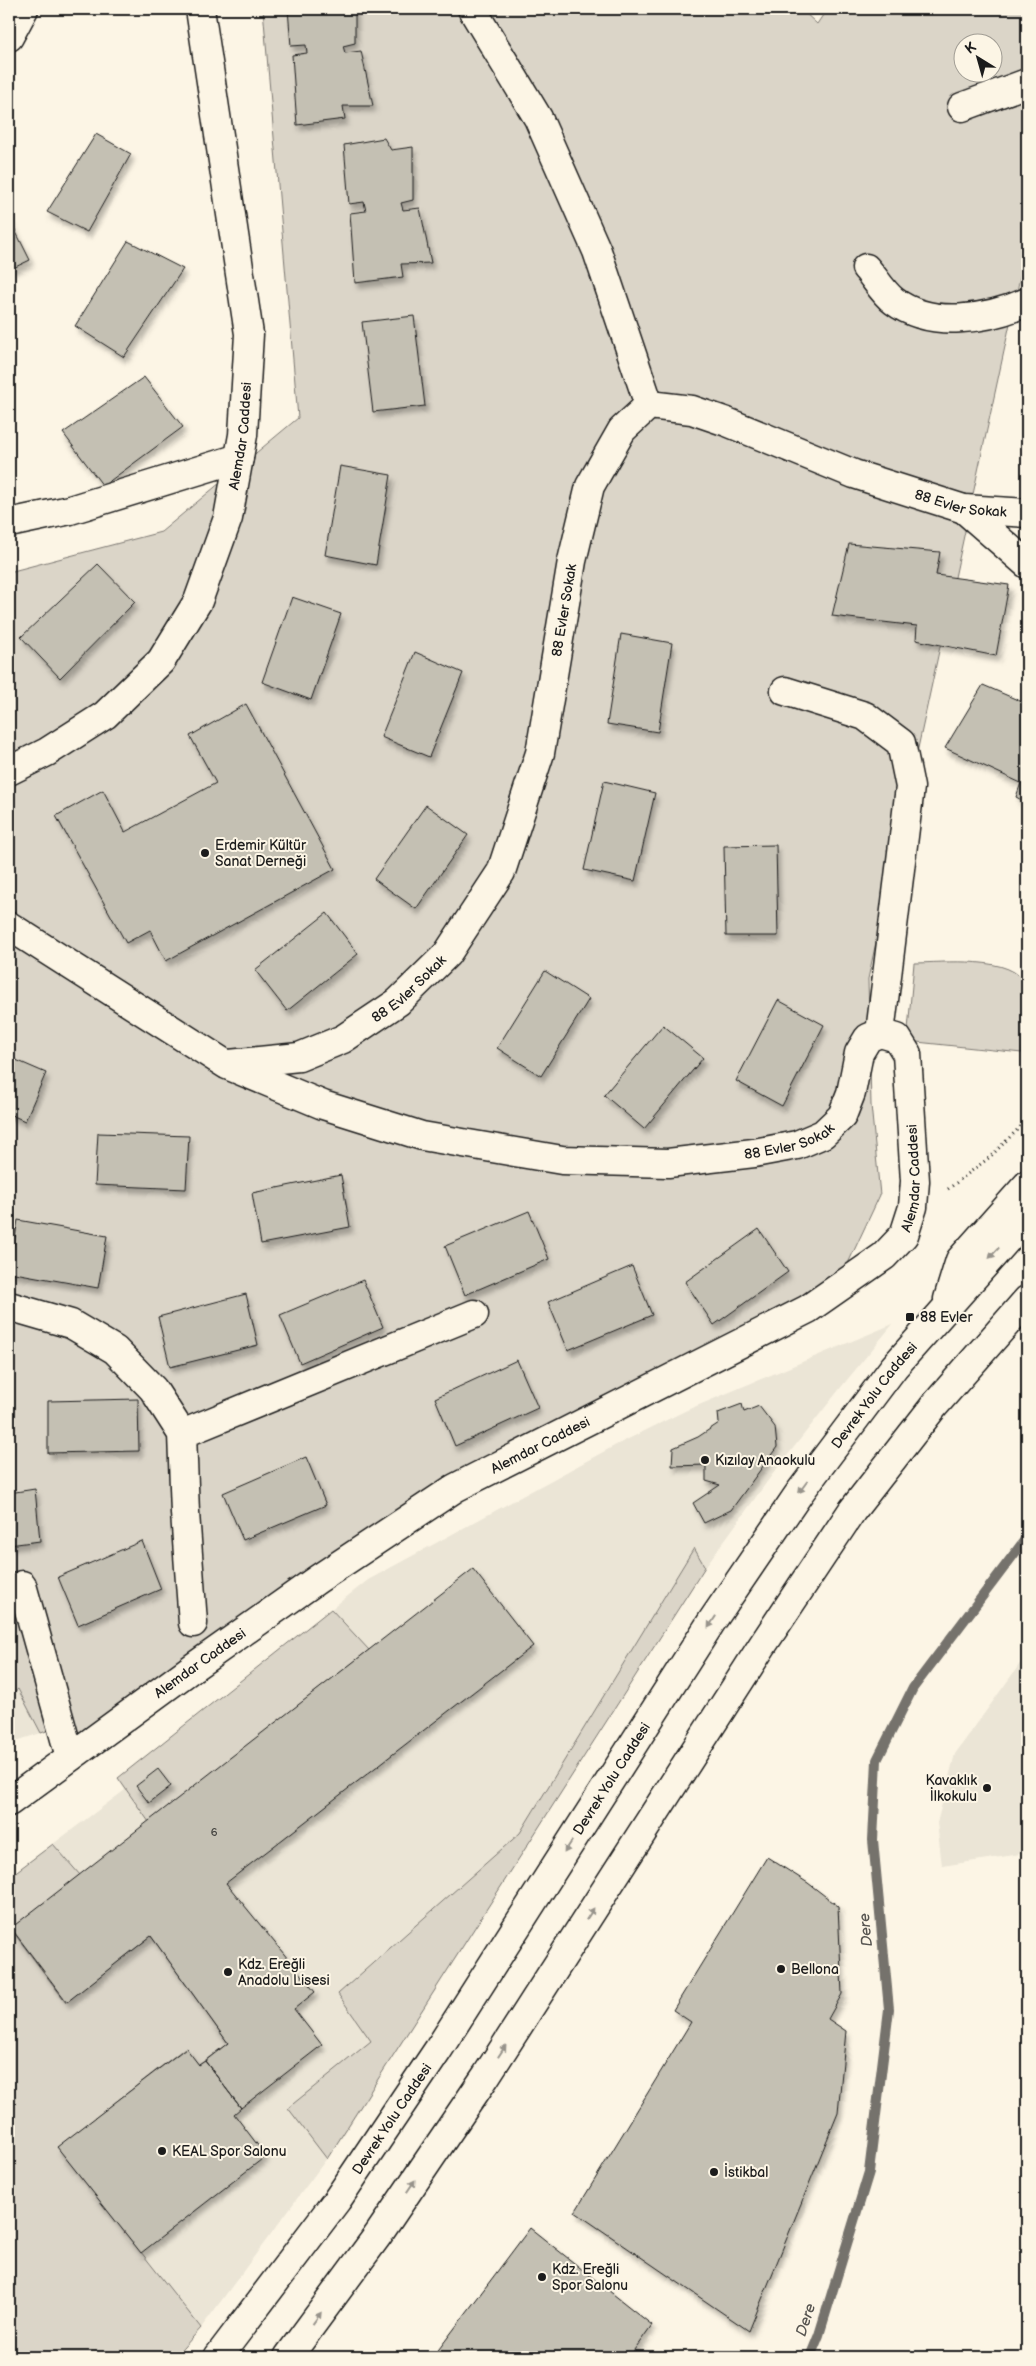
<svg xmlns="http://www.w3.org/2000/svg" width="1036" height="2366" font-family="'Balsamiq Sans',sans-serif">
<style>
.built{fill:#ebe5d6}
.green{fill:#dbd5c8;stroke:#7c7872;fill-rule:evenodd}
.lines{fill:none;stroke-linecap:round;stroke-linejoin:round}
.stream{stroke:#75726c;stroke-width:10}
.building{fill:#c4c0b3;stroke:#1c1c1c;filter:url(#shadow)}
.minor-casing{stroke:#1c1c1c;stroke-width:31}
.tertiary-casing{stroke:#1c1c1c;stroke-width:31}
.trunk-casing{stroke:#1c1c1c;stroke-width:31}
.path{stroke:#1c1c1c;stroke-width:3;stroke-dasharray:1 4;stroke-linecap:butt}
.minor{stroke:#fcf5e5;stroke-width:28}
.tertiary{stroke:#fcf5e5;stroke-width:28}
.trunk{stroke:#fcf5e5;stroke-width:28}
.oneway{fill:#97938b}
.poi-dot{fill:#1c1c1c;stroke:#fcf5e5;stroke-width:2}
.labels{text-anchor:middle;dominant-baseline:central;stroke-width:4;stroke-linejoin:round;paint-order:stroke}
.number-label{font-size:11px;fill:#464542}
.street-label{font-size:14px;fill:#1c1c1c;stroke:#fcf5e5}
.poi-label{font-size:14px;fill:#1c1c1c;stroke:#fcf5e5;text-anchor:start}
.water-label{font-size:15px;font-style:italic;fill:#575551;stroke:#fcf5e5}
</style>
<defs>
<filter id="shadow"><feDropShadow dx="3" dy="5.5" stdDeviation="2.5" flood-color="#0004"/></filter>
</defs>
<rect width="100%" height="100%" fill="#fcf5e5"/>
<filter id="ink" filterUnits="userSpaceOnUse"><feTurbulence type="fractalNoise" baseFrequency=".02" numOctaves="2"/><feDisplacementMap in="SourceGraphic" scale="10" xChannelSelector="R" yChannelSelector="G"/><feConvolveMatrix kernelMatrix="1 2 1 2 8 2 1 2 1" color-interpolation-filters="sRGB"/></filter>
<g filter="url(#ink)">
<path class="built" d="M893,1324L842,1386L772,1475L705,1567L339,2142L201,2328L9,2086V1877L125,1790L118,1778L368,1580L616,1445L687,1410Z
M1027,1654V1853L942,1866L937,1823L955,1754Z
M18,1689L41,1733L16,1741L9,1731V1696Z"/>
<path class="green" d="M263,9H801L817,24L827,9H1027V245L868,979L871,1105L880,1195L836,1289L455,1488L70,1757L55,1728L41,1733L18,1689L9,1696V572L161,532L298,418ZM964,42H994V72H964Z
M914,963C940,963 1017,954 1025,986C1028,998 1023,1038 1022,1053L907,1041Z
M694,1548L705,1567L327,2159L288,2108L371,2041L338,1994L520,1833Z
M331,1609L369,1650L149,1822L118,1778Z
M53,1844L80,1875L11,1929L66,2002L151,1936L228,2043L199,2065L185,2048L58,2147L201,2328L175,2357H9V1877Z"/>
<g class="lines">
<path class="stream" d="M810,2357L819,2335L869,2172L889,2009L873,1840L877,1760L913,1688L1027,1537"/>
</g>
<path class="building" d="M288,9H355V43L343,46L345,53L361,51L373,106H343L345,119L297,125L292,55L307,53L306,45L291,46Z
M96,134L131,154L87,232L47,212Z
M384,138L391,150L413,147V200L401,203L403,210L420,208L431,263L401,264L403,277L355,283L350,213L366,211L364,202L349,204L344,145Z
M9,218L30,260L9,270Z
M128,241L183,269L124,357L75,326Z
M414,316L425,406L373,412L362,322Z
M144,377L183,427L103,486L63,433Z
M340,466L391,475L376,565L325,555Z
M849,544L940,552L936,575L1009,585L996,656L916,640L917,626L832,616Z
M98,564L135,602L60,678L21,637Z
M292,597L341,614L311,700L262,682Z
M621,634L672,643L658,732L607,724Z
M415,652L463,673L429,757L381,737Z
M983,685L1027,704V803L1016,797L1021,783L945,748Z
M246,704L335,869L166,961L150,930L126,943L56,816L103,790L125,832L216,783L190,736Z
M604,781L655,793L635,881L584,870Z
M426,805L468,835L416,909L374,879Z
M776,845L778,936H726L724,846Z
M327,913L358,954L287,1011L255,970Z
M545,971L589,999L541,1076L497,1048Z
M778,1000L824,1025L782,1106L736,1081Z
M663,1025L703,1058L644,1129L604,1095Z
M9,1057L46,1073L25,1121L9,1114Z
M98,1133L189,1136L186,1189L95,1185Z
M341,1175L350,1227L261,1244L252,1193Z
M529,1211L549,1259L465,1295L445,1246Z
M18,1220L107,1236L98,1288L9,1272Z
M759,1229L788,1272L714,1325L685,1282Z
M632,1266L652,1315L568,1350L548,1302Z
M363,1280L383,1327L300,1363L280,1315Z
M246,1294L258,1345L170,1367L158,1317Z
M517,1360L538,1408L455,1446L435,1398Z
M138,1399L139,1451L48,1453V1401Z
M742,1404L744,1412L759,1406L775,1427L777,1447L731,1510L704,1523L693,1503L720,1485L706,1481V1465L672,1466L673,1448L698,1437L719,1423L718,1413Z
M306,1457L326,1505L243,1540L223,1493Z
M35,1489L40,1541L9,1545V1493Z
M142,1541L161,1589L78,1625L58,1577Z
M473,1569L533,1646L226,1883L315,1992L294,2009L322,2045L241,2108L205,2061L228,2043L151,1936L67,2002L11,1928Z
M158,1769L171,1786L149,1803L136,1786Z
M767,1857L808,1883L838,1906L842,1994L828,2019L846,2031L838,2113L749,2331L575,2212L691,2022L673,2010Z
M186,2048L199,2065L205,2061L241,2108L234,2114L266,2156L141,2253L57,2147Z
M530,2228L652,2325L629,2357H433Z"/>
<g class="lines">
<g class="minor-casing">
<g id="minor">
<path d="M472,9L538,118L597,251L649,405"/>
<path d="M962,107L1027,83"/>
<path d="M866,268C875,278 883,293 894,301C931,329 988,319 1027,302"/>
<path d="M964,509L1027,564"/>
<path d="M9,523L70,510L239,458"/>
<path id="s1" d="M9,926L227,1065L323,1105L422,1136L562,1160L668,1163L754,1153L797,1145L823,1134L842,1116L851,1093L859,1053L868,1038L880,1033L910,787L901,743L865,716L785,691"/>
<path id="s2" d="M229,1064L299,1057L343,1039L398,1002L447,954L501,872L540,753L572,561L590,486L622,430L649,405L692,410L727,422L854,474L964,509L1027,513"/>
<path d="M182,1434L474,1314"/>
<path d="M22,1585L70,1757"/>
</g>
</g>
<g class="tertiary-casing">
<g id="tertiary">
<path d="M9,37L24,9"/>
<path id="s3" d="M9,771L47,752L105,715L161,661L198,601L228,518L243,435L249,334L200,9"/>
<path d="M9,1306L71,1324L115,1350L153,1389L182,1434L185,1513L193,1623"/>
<path id="s4" d="M9,1802L195,1666L318,1579L455,1488L808,1309L884,1256L904,1235L913,1207L915,1181L907,1054L897,1038L880,1033"/>
</g>
</g>
<g class="trunk-casing">
<g id="trunk">
<path d="M948,1299L960,1260L1027,1185"/>
<path id="s5" d="M218,2357L337,2200L438,2050L712,1621L800,1492L894,1367L1027,1217"/>
<path d="M288,2357L378,2235L486,2076L762,1646L852,1511L934,1406L1027,1300"/>
</g>
</g>
<path class="path" d="M948,1189L990,1157L1027,1120"/>
<use href="#minor" class="minor"/>
<use href="#tertiary" class="tertiary"/>
<use href="#trunk" class="trunk"/>
</g>
<defs><path id="oneway-solid" d="M-6-.8H1V-3.2L6.5 0L1 3.2V.8H-6Z" transform="scale(1.25)"/></defs>
<g class="oneway">
<use href="#oneway-solid" transform="translate(994 1253) rotate(133)"/>
<use href="#oneway-solid" transform="translate(803 1487) rotate(127)"/>
<use href="#oneway-solid" transform="translate(712 1622) rotate(123)"/>
<use href="#oneway-solid" transform="translate(568 1847) rotate(123)"/>
<use href="#oneway-solid" transform="translate(590 1914) rotate(-57)"/>
<use href="#oneway-solid" transform="translate(502 2051) rotate(-57)"/>
<use href="#oneway-solid" transform="translate(411 2186) rotate(-56)"/>
<use href="#oneway-solid" transform="translate(317 2318) rotate(-54)"/>
</g>
</g>
<g class="poi-dot">
<circle cx="205" cy="853" r="5"/>
<rect x="905" y="1312" width="10" height="10" rx="2.5"/>
<circle cx="705" cy="1460" r="5"/>
<circle cx="987" cy="1788" r="5"/>
<circle cx="781" cy="1969" r="5"/>
<circle cx="228" cy="1972" r="5"/>
<circle cx="162" cy="2151" r="5"/>
<circle cx="714" cy="2172" r="5"/>
<circle cx="542" cy="2277" r="5"/>
</g>
<g class="labels">
<g class="number-label">
<text x="214" y="1832">6</text>
</g>
<g class="street-label">
<text stroke="none"><textPath href="#s3" startOffset="431">Alemdar Caddesi</textPath></text>
<text stroke="none"><textPath href="#s2" startOffset="1178">88 Evler Sokak</textPath></text>
<text stroke="none"><textPath href="#s2" startOffset="621">88 Evler Sokak</textPath></text>
<text stroke="none"><textPath href="#s2" startOffset="201">88 Evler Sokak</textPath></text>
<text stroke="none"><textPath href="#s1" startOffset="838">88 Evler Sokak</textPath></text>
<text stroke="none"><textPath href="#s4" startOffset="1121">Alemdar Caddesi</textPath></text>
<text stroke="none"><textPath href="#s5" startOffset="1165">Devrek Yolu Caddesi</textPath></text>
<text stroke="none"><textPath href="#s4" startOffset="641">Alemdar Caddesi</textPath></text>
<text stroke="none"><textPath href="#s4" startOffset="236">Alemdar Caddesi</textPath></text>
<text stroke="none"><textPath href="#s5" startOffset="700">Devrek Yolu Caddesi</textPath></text>
<text stroke="none"><textPath href="#s5" startOffset="295">Devrek Yolu Caddesi</textPath></text>
</g>
<g class="poi-label">
<text x="215" y="845">Erdemir Kültür<tspan x="215" dy="16">Sanat Derneği</tspan></text>
<text x="920" y="1317">88 Evler</text>
<text x="715" y="1460">Kızılay Anaokulu</text>
<text x="977" y="1780" text-anchor="end">Kavaklık<tspan x="977" dy="16">İlkokulu</tspan></text>
<text x="238" y="1964">Kdz. Ereğli<tspan x="238" dy="16">Anadolu Lisesi</tspan></text>
<text x="791" y="1969">Bellona</text>
<text x="172" y="2151">KEAL Spor Salonu</text>
<text x="724" y="2172">İstikbal</text>
<text x="552" y="2269">Kdz. Ereğli<tspan x="552" dy="16">Spor Salonu</tspan></text>
</g>
<g class="water-label">
<text transform="translate(866 1930) rotate(-95)">Dere</text>
<text transform="translate(806 2320) rotate(-72)">Dere</text>
</g>
</g>
<rect width="1036" height="2366" fill="none" stroke="#fcf5e5" stroke-width="30"/>
<rect x="15" y="15" width="1006" height="2336" fill="none" stroke="#1c1c1c" stroke-width="2" filter="url(#ink)"/>
<g transform="translate(978 58) rotate(323)"><circle r="24" fill="#fcf5e5" stroke="#a29e95"/>
<path d="M0-4L9 19L0 12L-9 19Z" fill="#1c1c1c"/>
<text y="-8" font-size="14" font-weight="bold" text-anchor="middle" fill="#1c1c1c">K</text>
</g>
</svg>
